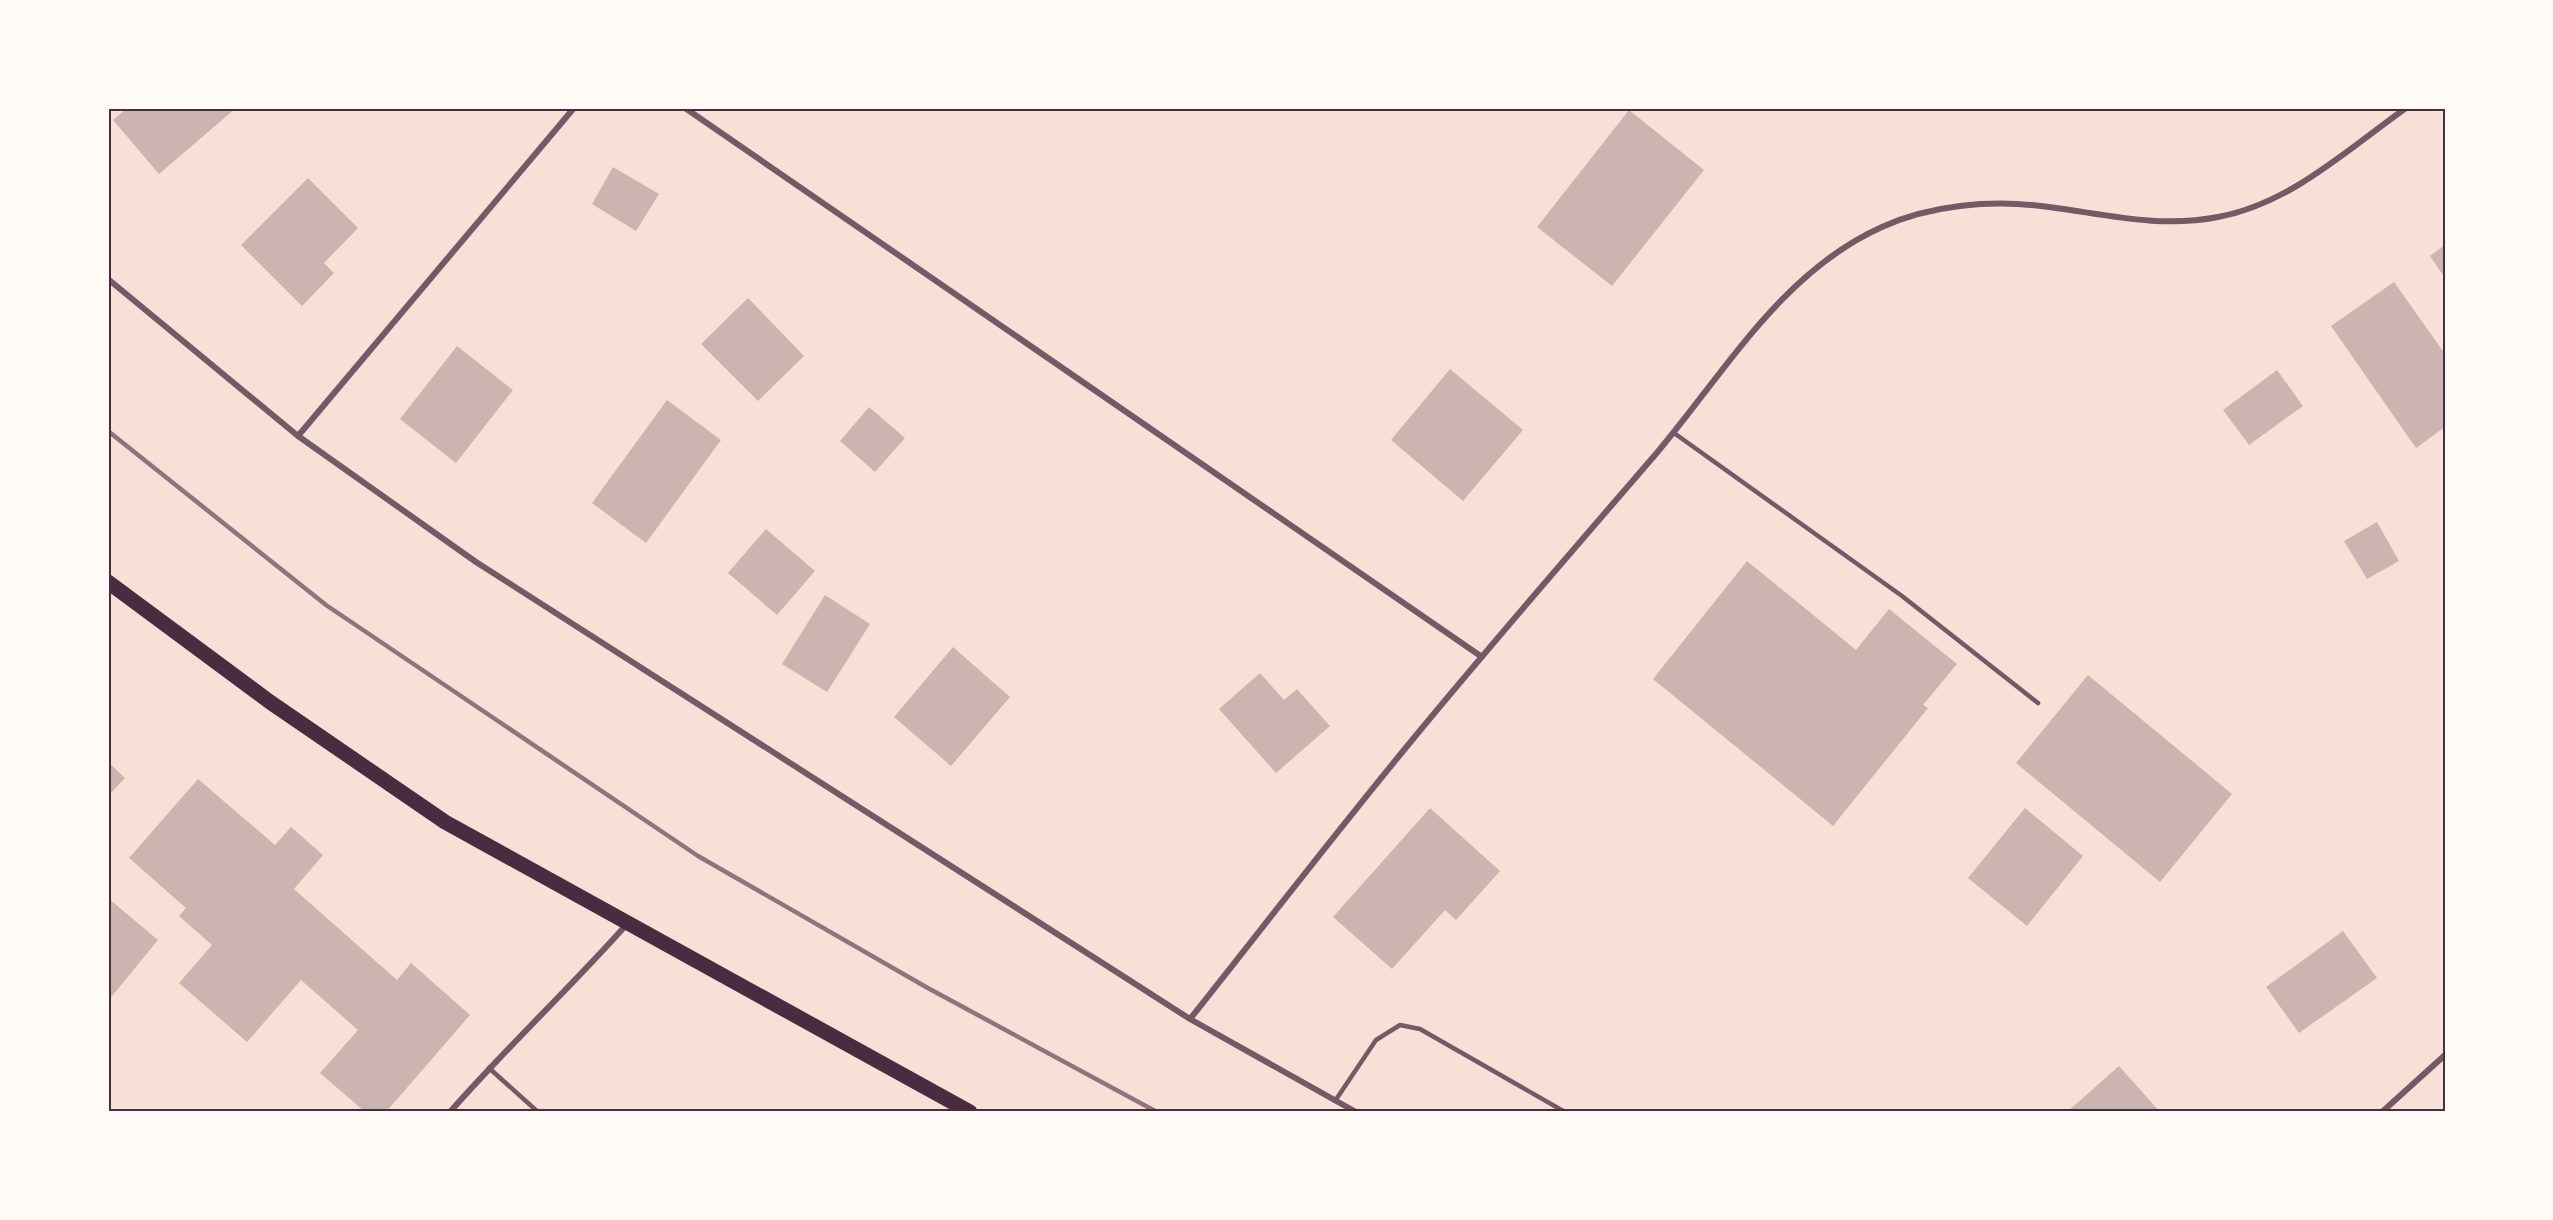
<svg xmlns="http://www.w3.org/2000/svg" width="2553" height="1220" font-family="Overpass,sans-serif">
<style>
.building{fill:#ccb4b1}
.lines{fill:none;stroke-linecap:round;stroke-linejoin:round}
.service{stroke:#755966;stroke-width:4.5}
.minor{stroke:#755966;stroke-width:6}
.primary{stroke:#4a2c40;stroke-width:15}
.rail{stroke:#8f747c;stroke-width:4.5}
.neatline{fill:none;stroke:#4a2c40;stroke-width:2}
</style>
<rect width="100%" height="100%" fill="#f7e1d7"/>
<path class="building" d="M127,108H236L159,174L113,120Z
M1629,110L1704,170L1612,286L1537,227Z
M613,167L659,194L636,231L592,204Z
M308,178L358,228L324,263L334,273L302,306L241,245Z
M2445,245V278L2430,256Z
M2394,282L2445,354V427L2416,448L2331,326Z
M748,298L804,356L758,401L701,344Z
M457,346L513,390L456,463L400,419Z
M1450,369L1523,430L1463,501L1391,440Z
M2277,370L2303,406L2249,445L2223,410Z
M667,400L721,440L646,543L592,503Z
M869,407L905,438L875,472L840,441Z
M2377,522L2399,561L2367,579L2344,541Z
M766,529L815,571L777,615L728,573Z
M1747,561L1856,650L1889,609L1957,664L1923,705L1928,708L1833,826L1653,679Z
M825,595L870,624L827,692L782,664Z
M953,647L1010,697L951,766L894,717Z
M1260,673L1284,700L1297,689L1330,726L1276,773L1219,709Z
M2088,675L2232,794L2160,882L2016,763Z
M108,762L125,778L108,796Z
M198,779L275,845L291,827L323,855L294,889L397,980L411,963L470,1015L386,1112H365L320,1073L358,1030L301,980L247,1042L179,983L212,945L179,916L186,908L129,858Z
M1430,808L1500,871L1456,920L1445,910L1392,969L1333,917Z
M2025,808L2083,856L2027,926L1968,878Z
M108,898L158,940L108,1001Z
M2343,931L2377,978L2299,1033L2266,987Z
M2119,1066L2160,1112H2067Z"/>
<g class="lines">
<path class="service" d="M1674,433L1902,596L2038,703
M489,1068L538,1112
M1335,1101L1376,1040L1400,1025L1420,1029L1565,1112"/>
<path class="minor" d="M685,108L1482,657
M108,279L298,436L476,562L1190,1019L1356,1112
M298,436L574,108
M1190,1019C1264,926 1337,831 1413,739C1492,643 1574,549 1655,455C1724,374 1781,272 1882,227C1930,205 1989,200 2041,206C2101,213 2157,229 2218,217C2290,204 2348,149 2406,108
M450,1112C507,1047 570,988 627,924
M2382,1112L2445,1055"/>
<path class="primary" d="M108,582L270,702L445,822L970,1112"/>
<path class="rail" d="M108,431L326,605L698,856L926,987L1157,1112"/>
</g>
<rect width="2553" height="1220" fill="none" stroke="#fffaf5" stroke-width="219"/>
<rect x="110" y="110" width="2334" height="1000" class="neatline"/>
</svg>
